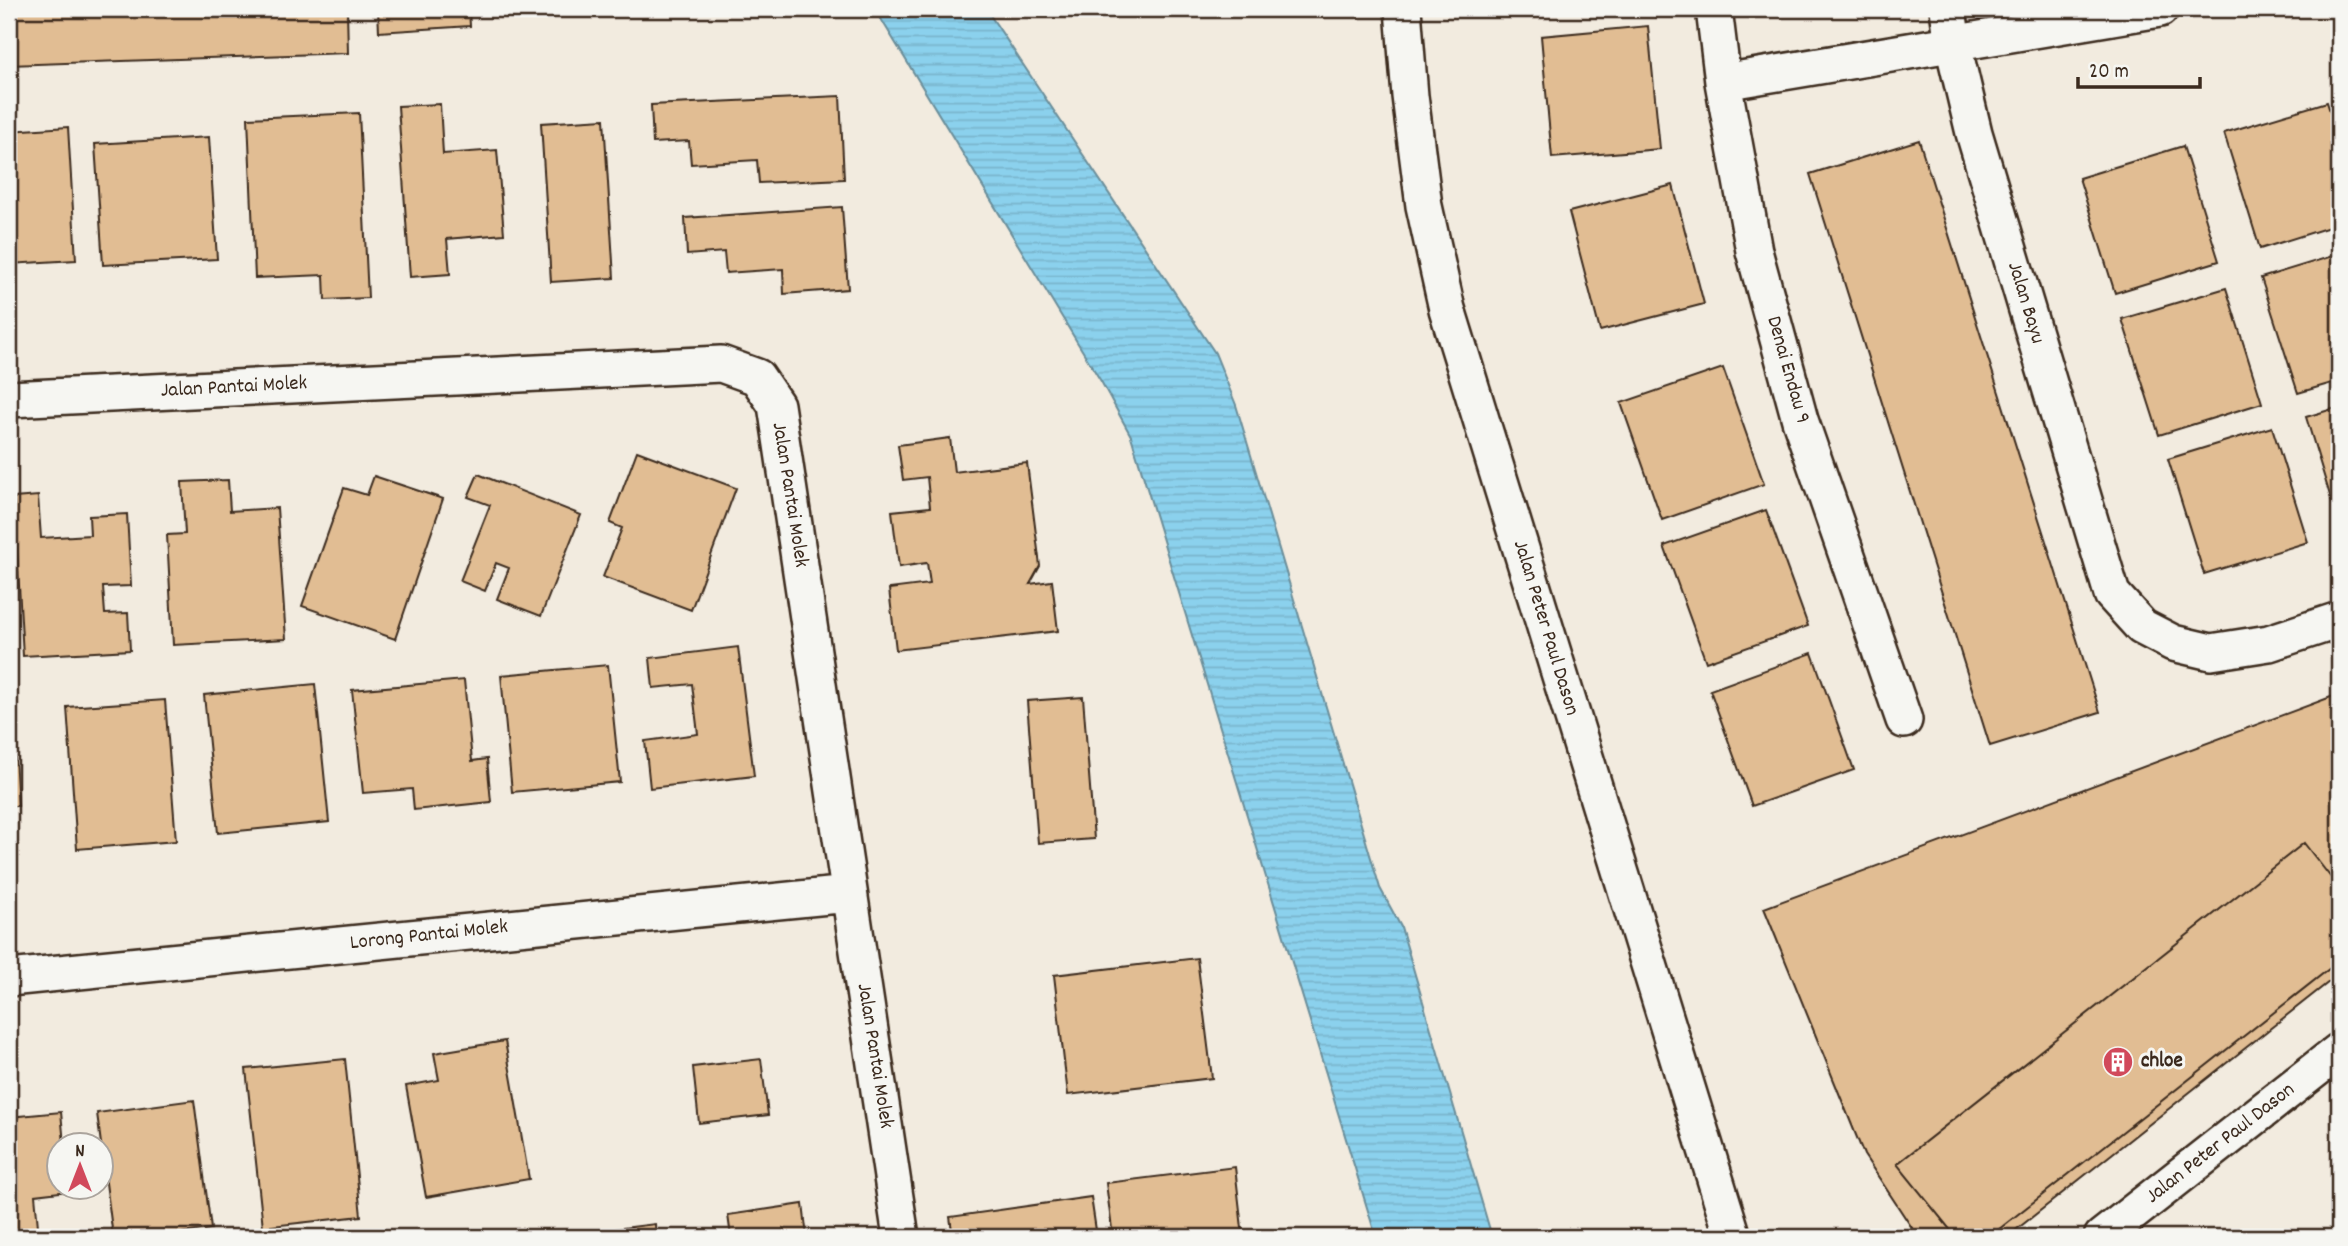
<svg xmlns="http://www.w3.org/2000/svg" width="2348" height="1246" font-family="Dekko,sans-serif">
<style>
.water{fill:url(#water-rules);stroke:#6b8e9a;stroke-width:2}
.building{fill:#e1bd93;stroke:#3b2a1e;stroke-width:2}
.lines{fill:none;stroke-linecap:round;stroke-linejoin:round}
.minor-casing{stroke:#3b2a1e;stroke-width:40}
.minor{stroke:#f6f6f2;stroke-width:35}
.labels{text-anchor:middle;dominant-baseline:central;stroke-width:6;stroke-linejoin:round;paint-order:stroke}
.street-label{font-size:21px;fill:#3b2a1e;stroke:#f6f6f2}
.poi-label{font-size:21px;font-weight:bold;fill:#3b2a1e;stroke:#f6f6f2;text-anchor:start}
</style>
<defs>
<pattern id="water-rules" width="6" height="5" patternUnits="userSpaceOnUse" patternTransform="scale(1.75)"><rect width="6" height="5" fill="#8bd1ed"/><path d="M0 2.5h6" fill="none" stroke="#79b4cb"/></pattern>
</defs>
<rect width="100%" height="100%" fill="#f2ebdf"/>
<filter id="ink" filterUnits="userSpaceOnUse"><feTurbulence type="fractalNoise" baseFrequency=".0143" numOctaves="2"/><feDisplacementMap in="SourceGraphic" scale="14" xChannelSelector="R" yChannelSelector="G"/><feConvolveMatrix kernelMatrix="1 2 1 2 8 2 1 2 1" color-interpolation-filters="sRGB"/></filter>
<g filter="url(#ink)">
<path class="water" d="M875,9H986L1215,353L1236,405L1380,888L1401,927L1492,1237H1376L1131,436L1102,383Z"/>
<path class="building" d="M17,9H347L348,53L9,65V11H17Z
M378,9H469L470,26L379,32Z
M1648,26L1660,149L1552,158L1541,36Z
M840,96L844,179L759,183L757,160L691,164L689,141L653,143L651,105Z
M2327,102L2339,140V224L2260,249L2224,133Z
M440,104L443,154L497,150L504,234L447,239L450,274L410,277L398,106Z
M359,113L368,298L325,300L324,275L255,278L248,118Z
M604,119L614,278L551,282L541,123Z
M68,127L76,260L9,264V131Z
M209,137L217,259L103,265L95,144Z
M1919,140L2100,712L1990,746L1810,174Z
M2183,146L2219,261L2115,293L2079,178Z
M1673,185L1704,304L1600,331L1569,212Z
M842,207L848,289L784,294L783,269L726,273L724,252L687,255L685,218Z
M2339,254V381L2298,393L2261,278Z
M2226,288L2262,403L2159,435L2122,319Z
M1723,368L1764,484L1662,520L1621,403Z
M2339,407V525L2306,417Z
M2272,427L2308,542L2204,574L2168,459Z
M950,438L954,472L1027,463L1040,566L1030,584L1052,581L1058,631L896,650L889,589L930,584L927,563L899,567L892,511L930,507L927,477L903,480L898,445Z
M637,451L736,488L691,610L603,577L622,528L610,523Z
M478,474L581,515L541,616L497,599L509,568L496,563L485,591L460,581L490,505L468,497Z
M374,476L443,499L395,639L302,606L344,488L367,495Z
M228,480L230,511L277,508L286,639L173,645L167,535L185,534L182,482Z
M38,496L41,538L90,535L89,516L127,514L131,586L103,587L105,614L128,613L130,650L23,656L14,498Z
M1766,510L1808,626L1706,662L1664,546Z
M738,647L754,776L650,788L645,741L698,734L692,684L653,688L650,658Z
M1812,653L1854,770L1752,806L1710,690Z
M608,665L620,782L512,792L501,675Z
M464,680L472,761L487,759L491,802L414,810L412,789L363,793L352,690Z
M315,684L329,822L218,833L204,695Z
M2339,694V974L2007,1237H1918L1864,1155L1764,908Z
M1083,697L1094,839L1038,843L1027,701Z
M165,700L176,841L77,849L67,707Z
M9,722H13L18,806H9Z
M2304,843L2339,888V961L1989,1237H1956L1897,1164Z
M1197,958L1212,1078L1068,1095L1054,975Z
M505,1041L529,1179L426,1197L406,1086L439,1080L434,1053Z
M345,1059L361,1216L263,1227L246,1069Z
M761,1059L768,1115L699,1123L693,1067Z
M194,1100L211,1229L150,1237H113L97,1113Z
M61,1112L64,1144H60V1186H68L69,1191L35,1195L39,1237H9V1117Z
M1235,1167L1243,1237H1113L1106,1183Z
M1091,1197L1097,1237H953L950,1217Z
M803,1204L807,1237H731L728,1215Z
M655,1224L656,1237H590L589,1232Z
M526,1231L527,1237H475Z"/>
<g class="lines">
<g class="minor-casing">
<path id="minor" d="M1403,9L1410,96L1424,206L1447,309L1733,1237
M1714,9L1723,82L1754,251L1800,420L1904,720
M1948,9L1953,45L1974,133L2112,594L2142,627L2173,643L2211,652L2269,643L2339,620
M1723,82L2160,9
M9,399L721,364L757,377L776,405L901,1237
M9,978L849,894
M2102,1237L2339,1051"/>
</g>
<use href="#minor" class="minor"/>
</g>
</g>
<defs>
<g id="building-disc" transform="scale(1.575)"><circle r="9.5" fill="#d1495b" stroke="#f6f6f2"/><path d="M-4-6H4V6H1V3H-1V6H-4ZM-2.5-4.3h1.7v1.8h-1.7ZM.8-4.3h1.7v1.8H.8ZM-2.5-1h1.7V.8h-1.7ZM.8-1h1.7V.8H.8Z" fill="#fff"/></g>
</defs>
<g fill-rule="evenodd">
<use href="#building-disc" x="2118" y="1062"/>
</g>
<g class="labels">
<g class="street-label">
<text transform="translate(2025 303) rotate(73)">Jalan Bayu</text>
<text transform="translate(1787 370) rotate(74)">Denai Endau 9</text>
<text transform="translate(234 388) rotate(-3)">Jalan Pantai Molek</text>
<text transform="translate(789 495) rotate(81)">Jalan Pantai Molek</text>
<text transform="translate(1545 628) rotate(73)">Jalan Peter Paul Dason</text>
<text transform="translate(429 936) rotate(-6)">Lorong Pantai Molek</text>
<text transform="translate(874 1056) rotate(81)">Jalan Pantai Molek</text>
<text transform="translate(2221 1144) rotate(-38)">Jalan Peter Paul Dason</text>
</g>
<g class="poi-label">
<text x="2141" y="1062">chloe</text>
</g>
</g>
<rect width="2348" height="1246" fill="none" stroke="#f6f6f2" stroke-width="35"/>
<rect x="18" y="18" width="2313" height="1211" fill="none" stroke="#3b2a1e" stroke-width="2.5" filter="url(#ink)"/>
<g transform="translate(80 1166)"><circle r="33" fill="#f6f6f2" stroke="#aba49d" stroke-width="2"/>
<path d="M0-5L12 26L0 18L-12 26Z" fill="#d1495b"/>
<text y="-10" font-size="19" font-weight="bold" text-anchor="middle" fill="#3b2a1e">N</text>
</g>
<path d="M2078 77v10h122v-10" fill="none" stroke="#3b2a1e" stroke-width="3.5"/>
<text x="2089" y="77" font-size="21" fill="#3b2a1e" stroke="#f6f6f2" stroke-width="5" paint-order="stroke">20 m</text>
</svg>
